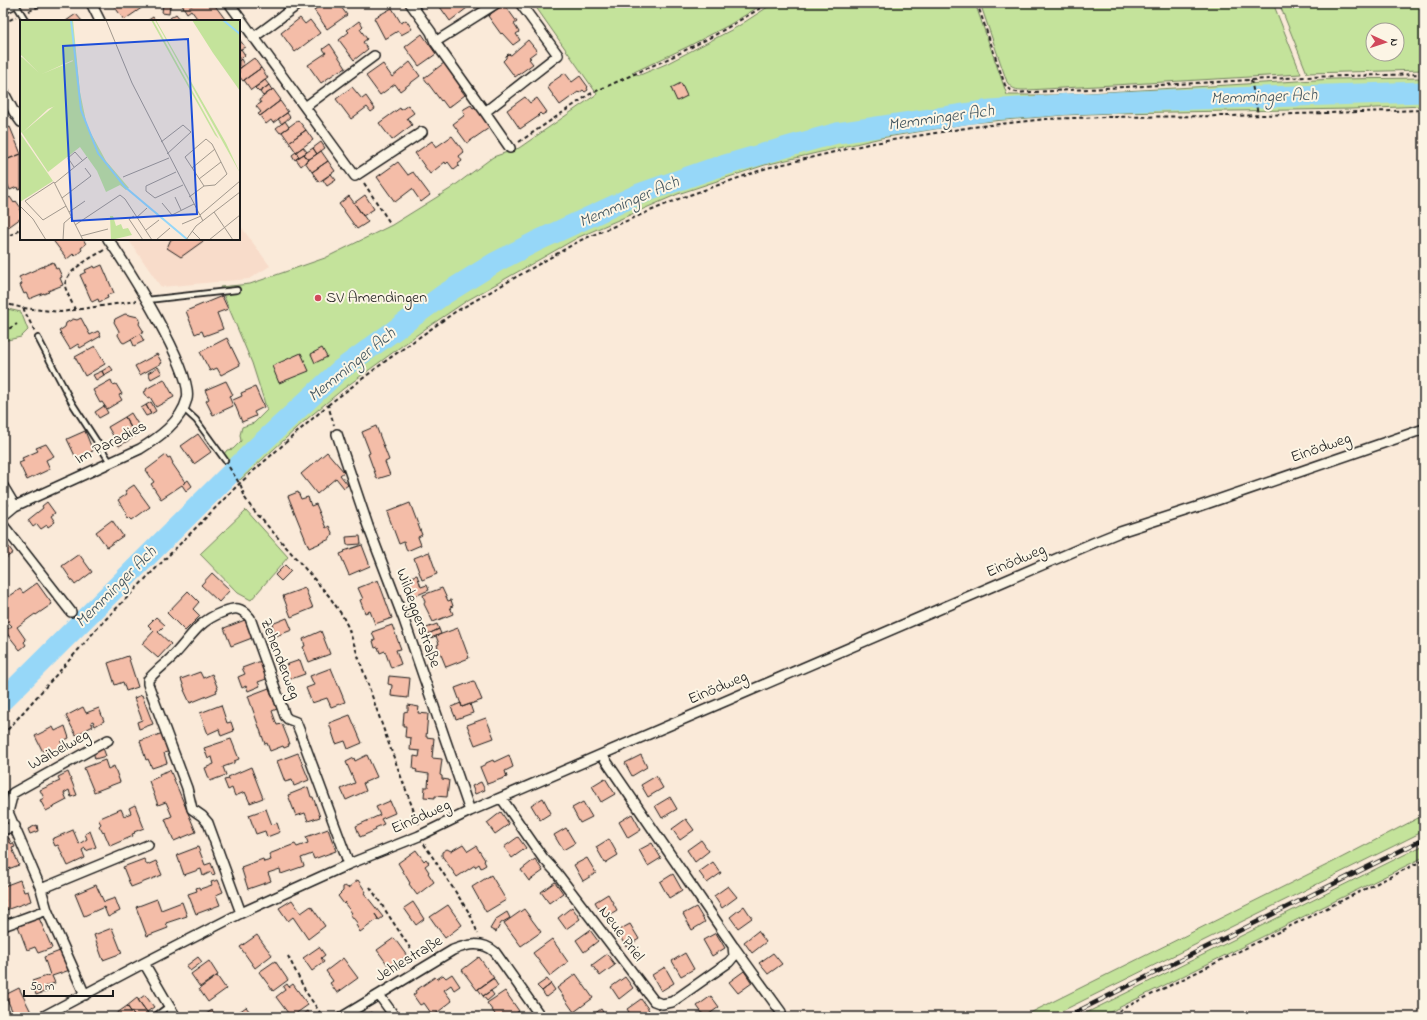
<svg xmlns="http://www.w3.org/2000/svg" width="1427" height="1020" font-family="'Indie Flower',sans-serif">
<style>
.built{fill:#f8dcca}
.green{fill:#c4e39b;stroke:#70805c;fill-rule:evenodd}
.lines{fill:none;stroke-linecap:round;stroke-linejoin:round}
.river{stroke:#96d7f8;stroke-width:21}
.building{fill:#f4bda8;stroke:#1c1c1c}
.lane-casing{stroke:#1c1c1c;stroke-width:8}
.street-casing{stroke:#1c1c1c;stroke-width:12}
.path{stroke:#1c1c1c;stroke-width:2;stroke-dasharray:4 3;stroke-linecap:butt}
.lane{stroke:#fcf5e5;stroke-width:4.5}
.street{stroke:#fcf5e5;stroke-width:9}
.rail-casing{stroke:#1c1c1c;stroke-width:4.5}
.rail{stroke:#fcf5e5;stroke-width:3;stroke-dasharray:9;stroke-linecap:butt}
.poi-dot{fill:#d1495b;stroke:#fcf5e5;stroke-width:1.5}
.labels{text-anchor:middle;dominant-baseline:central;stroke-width:4;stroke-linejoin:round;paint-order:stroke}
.poi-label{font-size:16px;fill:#1c1c1c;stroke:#fcf5e5;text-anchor:start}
.street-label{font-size:16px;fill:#1c1c1c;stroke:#fcf5e5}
.water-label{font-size:17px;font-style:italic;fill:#41545e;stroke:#fcf5e5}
.inset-river{fill:none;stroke:#96d7f8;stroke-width:2}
.inset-road{fill:none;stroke:#a1988d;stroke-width:1}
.view{fill:#1d4ed8;fill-opacity:0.15;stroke:#1d4ed8;stroke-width:2}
.inset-edge{fill:none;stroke:#1c1c1c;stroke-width:2}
</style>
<rect width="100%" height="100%" fill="#faead9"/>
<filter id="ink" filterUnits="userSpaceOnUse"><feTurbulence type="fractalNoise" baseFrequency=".025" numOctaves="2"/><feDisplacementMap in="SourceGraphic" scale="8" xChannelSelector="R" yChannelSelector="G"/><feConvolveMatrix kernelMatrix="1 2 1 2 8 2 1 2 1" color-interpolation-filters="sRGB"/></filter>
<g filter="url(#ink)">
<path class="built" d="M239,224L270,266L249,279L161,287L128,239H239Z"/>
<path class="green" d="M533,3H765L729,25L687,47L632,73L640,75L666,64L737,27L774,3H975L1007,95H1053L1333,79L1424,78V106L1352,109L1113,113L1064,115L1004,120L971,123L881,138L765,165L678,194L579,237L468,300L425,329L343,389L307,419L240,480L224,454L227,450L233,449L241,441L240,435L242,427L254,423L267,410L252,363L220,287L250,284L325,258L392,225L450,189L493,157L519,148L597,94Z
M980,3H1273L1301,74L1028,90C1019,90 1013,91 1007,82Z
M1279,3H1424V70L1307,73ZM1373,30H1397V54H1373Z
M3,308L21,312L28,330L21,337L3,341Z
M246,510L288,557L251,600L238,593L200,554Z
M1424,815V831L1050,1017H1022L1337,860Z
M1424,845V857L1100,1017H1078Z"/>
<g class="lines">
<path class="river" d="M3,700L256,448L340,370L443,295L496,262L537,241L639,194L711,169L790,146L837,133L991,110L1070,104L1166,100L1424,92"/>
</g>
<path class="building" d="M112,3H141L143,7L124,20Z
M185,3H189L191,6L195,3H213L225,19L222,21H199L191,10L187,13L182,5Z
M324,3H338L347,15L327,29L314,10Z
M440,3H464L467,8L450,21L438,4Z
M163,4L170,5L169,14L162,13Z
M504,4L517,22L514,24L519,32L516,34L520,40L513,45L502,33L501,34L488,16Z
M392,8L401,23L406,20L412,29L401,35L398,31L385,39L374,18Z
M76,14L82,21H66Z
M176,14L180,19L178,21H172L170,18Z
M153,17L156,21H147Z
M300,18L305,24L310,20L320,33L295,52L281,33Z
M359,21L363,26L360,29L367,39L363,42L368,49L354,60L339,40L349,32L347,30Z
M422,34L436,54L419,66L405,47Z
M239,39L245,47L239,50Z
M528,40L537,51L529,57L531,58L529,59L533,64L515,77L503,61L506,58V56L508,54L511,55Z
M330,44L346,68L341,71L340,70L321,83L308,65L326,53L323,49Z
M241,49L245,55L239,61V50Z
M254,58L261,68L243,81L239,76V69Z
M241,59L244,65L239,69V61Z
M410,62L420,76L400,91L395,84L380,95L366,76L383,64L392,77Z
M444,63L461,86L459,87L465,95L448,108L442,100L441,101L424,78Z
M261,68L268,78L251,90L244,80Z
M565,73L572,82L580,76L588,87L587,88L588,90L585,92L583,90L579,93L578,92L560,105L548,88L549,84Z
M265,80L269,85L259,92L255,88Z
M681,83L687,96L677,101L671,88Z
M269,85L272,90L263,96L260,92Z
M352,87L362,99L366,96L375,109L371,112L367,107L351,119L336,99Z
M273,89L281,100L260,116L258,114L261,112L256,106L261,103L259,100Z
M525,97L530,103L537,98L547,112L542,115L540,113L538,115L539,116L520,129L507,110Z
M280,101L288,112L273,123L271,120L266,124L260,116Z
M408,105L414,113L407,118L412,125L392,140L379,123L400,108L401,110Z
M471,105L473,108L477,106L492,126L467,143L453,124L465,115L463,111L464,109Z
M287,113L290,117L282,124L278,119Z
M298,120L306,130L289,142L282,132Z
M285,121L289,127L280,133L276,128Z
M10,127L21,154L3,161V130Z
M306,130L313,140L296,152L289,142Z
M452,136L464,152L459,156L462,161L458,164L459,166L454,170L448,162L446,164L445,162L430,174L415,153L432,141L436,147Z
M321,142L325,148L317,154L313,148Z
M303,147L307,152L299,157L296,152Z
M313,148L317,154L308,160L304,154Z
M321,151L328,161L312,172L305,162Z
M296,152L299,157L295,160L292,155Z
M21,154V189L18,190L17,187L10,190L3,174V161Z
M304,154L308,160L301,166L296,159Z
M328,161L335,171L319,182L312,172Z
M398,162L408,175L413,172L430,195L421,202L412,189L395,202L377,177Z
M331,174L336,180L327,186L323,180Z
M365,195L374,209L363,216L354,203Z
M349,196L368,222L357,229L339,204Z
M10,197L14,203L16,201L21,208L20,210L21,218L3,231V202Z
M52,239H83L86,244L81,248L82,250L75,256L73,254L67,259Z
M171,239H206L181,257L167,248Z
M53,262L56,269L58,268L62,277L60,278L63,285L48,291L49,292L46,293L44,294V293L29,299L26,293L24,294L20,285L22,284L19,277Z
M102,265L114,293L107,295L108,298L99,302L98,299L92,302L80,275L86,272L85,270L94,266L95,268Z
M222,296L228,309L217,313L223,329L204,336L202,331L195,334L186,311Z
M125,314L138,317L140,320L139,324L144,332L124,343L122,342L118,335L119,331L114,322L115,319Z
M81,318L90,335L98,331L101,336L80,348L78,344L70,349L59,331L65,327L66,323L73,319L77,320Z
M140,334L144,341L134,346L131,339Z
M227,338L240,365L221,375L217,368L210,371L200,352Z
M95,346L105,364L85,376L75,357Z
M322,348L327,357L315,363L311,354Z
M301,353L309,371L279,383L272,366Z
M157,354L162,363L140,375L135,366Z
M110,366L113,370L104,375L102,371Z
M158,367L162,373L151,379L148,373Z
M102,371L104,375L96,380L93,375Z
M164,379L174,397L156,407L150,397L148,398L144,392L146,391V389Z
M111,380L113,385L116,384L122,394L119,395L122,400L107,409L102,402L100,403L93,390Z
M226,381L233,395L229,396L233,406L213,415L206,401L209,399L205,390Z
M255,387L264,407L254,412L256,416L242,422L233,400L242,396L241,393Z
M151,402L156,411L151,414L146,405Z
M146,405L151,414L146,416L141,408Z
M104,406L108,413L99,418L95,412Z
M131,413L139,426L132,430L125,417Z
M125,417L136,436L119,446L108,427Z
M376,426L389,460L385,462L390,475L377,479L368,454L370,453L362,432Z
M85,431L93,451L76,458L67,439Z
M198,434L211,452L194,464L181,446Z
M46,444L54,456L46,460L50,469L27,480L19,463L24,461L22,458L38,451L36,448Z
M327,452L344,472L340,475L348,485L344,488L336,478L317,494L301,474Z
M166,455L168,458L170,457L173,463H172L185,482L183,484L188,480L192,486L186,491L182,485L161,499L151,484L154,482L146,470Z
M134,485L150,507L132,520L129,517L128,518L126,515L127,514L118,500L127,494L125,491Z
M298,492L301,499L308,497L311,506L316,504L326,528L329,526L333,535L330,537V539L309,548L288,496Z
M47,502L55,513L51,516L55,522L48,527L47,525L41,529L37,524L33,527L28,520L43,508L42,506Z
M410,503L422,535L418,537L421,545L407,551L404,542L399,544L387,512Z
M112,520L123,536L107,547L96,532Z
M360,536L361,544L347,545L346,537Z
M3,538L13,553L3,560Z
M362,545L370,566L349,575L340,554L345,552L344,551Z
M429,552L437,574L422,580L414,558Z
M79,554L92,572L75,585L62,566Z
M285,565L291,571L281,581L275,575Z
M212,573L230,590L219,602L201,585Z
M417,575L421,587L427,585L429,590L413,597L406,578Z
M378,580L392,618L375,624L370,611L365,613L360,600L363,599L358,588Z
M37,583L52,604L36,615L35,614L17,627L26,640L24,642L26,645L20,650L5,631L12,626L3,617V604L8,601L7,598L20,589L23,593Z
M305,588L313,608L291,617L283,596Z
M442,588L448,601L451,600L453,606L450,607L453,614L433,622L424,604L425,602L423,595Z
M188,591L199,602L193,609L200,616L185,631L167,613Z
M156,617L165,625L158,632L171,644L158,658L142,644L154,631L148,625Z
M287,618L292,630L276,636L272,624Z
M245,620L252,638L231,646L224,628Z
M437,624L439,629L426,635L424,629Z
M392,625L401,649L396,650L401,664L391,668L385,651L380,653L378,647L375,648L373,641L375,640L372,632Z
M458,628L469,658L446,667L437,645L439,644L436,636Z
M439,629L441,634L428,639L426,635Z
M321,631L330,654L309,662L303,647L305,646L303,639Z
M128,656L138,687L126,691L123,682L115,685L108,663Z
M300,660L305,674L288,680L283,666Z
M261,661L269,678L258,682L260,686L248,691L246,686L242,688L238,677L245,674L242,668Z
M331,668L345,702L331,707L327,698L312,703L306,688L314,685L310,676Z
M200,672L203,678L212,674L218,689L216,690L217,692L190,703L184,690H185L181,679Z
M389,676L410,678L408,698L391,696L392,685L388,684Z
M474,681L482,700L462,707L455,688Z
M269,688L277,709L272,711L277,725L282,724L290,744H288L289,746L284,748L283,746L270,751L267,743L265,744L248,696Z
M142,695L153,724L139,729L137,722L142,720L134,698Z
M461,703L462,707L470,704L473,713L456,719L451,707Z
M221,705L227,723L231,722L234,731L221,736L219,729L208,734L200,713Z
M408,705L419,707L418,713L428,714L426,737L434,738L432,758L442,759L440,775L442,776V779L449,780L447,797L435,796V798L424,797L425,787H428L429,774L416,772L417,770L413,769L414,756L419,757L420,751L410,750L411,738L405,737L406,726H403L404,712L408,711Z
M83,707L86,713L99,708L104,721L95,726L93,721L91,722L93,726L76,735L66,716Z
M350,715L362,743L348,749L345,741L336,744L329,723Z
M486,718L494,738L475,745L467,725Z
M65,726L69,738L61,742L64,748L46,758L35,736L53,727L55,731Z
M163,733L170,751L164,753L167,763L152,768L148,759L146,760L140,741Z
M231,739L239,759L234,761V763L223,767L226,775L210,781L205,768L214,764L212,757L208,759L204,748Z
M103,748L106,756L95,759L93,751Z
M298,753L309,780L294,786L292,780L285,782L277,761Z
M367,755L377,777L363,783L366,791L346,800L341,789L355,783L346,762L354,758L355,761Z
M509,755L513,767L505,771L507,777L487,784L480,767L486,764V763L493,760L494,762Z
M641,755L647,767L632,776L625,763Z
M105,760L108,769L114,766L120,782L94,792L84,768Z
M251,767L263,798L250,803L245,792L235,796L232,788L228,790L224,780L229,779L228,777Z
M170,770L196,832L174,841L165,819L172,816L166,802L158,805L149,781L160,776L159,774Z
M68,772L77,795L71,797L69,790L64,793L67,800L46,811L40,800L44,798L40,790L60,781L58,777Z
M656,776L663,788L648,797L641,785Z
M605,778L615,794L601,802L592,786Z
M481,782L485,790L475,794L472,786Z
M308,787L311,797H313L320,817L308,821L305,813L296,816L288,795Z
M670,797L677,809L662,818L655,806Z
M543,798L551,813L540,820L531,805Z
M390,801L395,813L381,819L384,824L375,828L376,830L360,837L356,826L380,815L376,807Z
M583,802L592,817L580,823L572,808Z
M135,805L144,828L134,832L135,833L132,834L133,836L110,846L104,832L103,833L99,826L101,824L98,819L121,809L124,816L131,813L129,808Z
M266,809L272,825L277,823L280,832L267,837L265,831L256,834L249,815Z
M501,812L509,824L495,834L487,823Z
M632,814L641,830L628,838L619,822Z
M686,819L694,830L680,840L672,829Z
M37,825L38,831L30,834L28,829Z
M566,828L575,843L563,850L554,835Z
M328,829L336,851L314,859L312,854L301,858L304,866L281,874L280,869L268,873L271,881L248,889L241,867L263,859L264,862L271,860L269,854L295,844L297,847L308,843L306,837Z
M73,830L79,844L87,839L85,834L90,831L96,847L86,851L85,848L82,850L85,858L68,866L58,845L55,846L52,839Z
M518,837L526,848L512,858L504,847Z
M3,838H9L11,844L13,843L15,847L12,848L19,865L3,871Z
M609,839L618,855L605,863L596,847Z
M701,840L709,851L695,862L687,850Z
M652,843L661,858L648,866L639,850Z
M463,844L468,851L476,846L485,860L484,861L486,865L481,868L479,864L475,867V865L457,877L442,856V852L447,849L451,851Z
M198,847L205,865L211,863L215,874L212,875L211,872L203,876L201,869L184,875L177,855Z
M416,850L424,861L426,859L429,863L425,866L429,872L428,873L434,882L417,895L409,884L410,883L398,863Z
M587,858L596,873L583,881L574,865Z
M144,859L147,865L156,861L162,875L131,887L123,867Z
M535,859L543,871L529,881L521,870Z
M713,862L721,873L707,883L699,872Z
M673,874L682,890L669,898L660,882Z
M491,875L506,900L486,912L472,887Z
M20,880L24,892L28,891L31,901L3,911V902L5,901L3,894V883L4,886Z
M218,880L223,892L216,895L220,905L196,914L188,894L197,891L196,888L199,887L200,889L212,885L211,882Z
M358,880L366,892L364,893L383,917L379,920L375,914L378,919L360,932L356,925L358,924L350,914L352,913L345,904L346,902L344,904L338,896L343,891V887L345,886L348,888Z
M555,882L563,893L549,903L541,892Z
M96,885L104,902L115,898L120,911L108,917L104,907L84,916L75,894Z
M728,886L737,897L722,908L714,896Z
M608,894L617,910L604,918L595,902Z
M157,899L161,910L182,902L187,916L166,923L168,928L147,936L136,907Z
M292,900L301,913L311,906L325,926L308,939L293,917L288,921L279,908Z
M413,902L424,919L416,925L404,908Z
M448,905L462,925L445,938L430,917Z
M744,906L752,918L738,928L730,917Z
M572,907L580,919L566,929L558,918Z
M696,907L705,922L692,930L683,914Z
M524,909L541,932L521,946L504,923Z
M507,912L510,918L501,923L496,932L490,929L496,919Z
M39,918L52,948L38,953L35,947L27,950L18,926Z
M630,924L639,939L626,947L617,931Z
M112,928L122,953L103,960L94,935Z
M590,930L598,941L584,952L576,940Z
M758,931L766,942L752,953L744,942Z
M716,933L725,948L712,956L703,940Z
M257,935L272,955L255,968L240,947Z
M394,938L407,956L390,968L377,950Z
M552,939L568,962L550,976L533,953Z
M319,947L325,955L321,958L324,962L312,971L303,958Z
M60,951L63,958L66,957L70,970L52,976L55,983L45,986L47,991L36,995L32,981L50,975L44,957Z
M685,953L694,969L681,976L672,961Z
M773,953L782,964L768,974L759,963Z
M607,954L615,965L600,976L592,965Z
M198,957L202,962L190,971L186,966Z
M479,957L494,978L477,990L462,970Z
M343,958L358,978L337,993L330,983L333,981L326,971Z
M209,961L218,975L200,987L191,974Z
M275,961L288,980L273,991L259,972Z
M665,967L674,983L661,991L652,975Z
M744,971L752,983L738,993L729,982Z
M452,974L460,986L454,990L451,985L444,990L452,1001L433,1016L424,1003L420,1005L413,995L416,993L415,991L435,977L437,979L443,975L446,978Z
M576,974L593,998L574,1012L557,988Z
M217,976L226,989L208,1002L199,989Z
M625,977L633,988L619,999L611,987Z
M493,978L498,986L483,996L478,989Z
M547,979L551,984L542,991L537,986Z
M287,984L289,987L293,984L308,1005L291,1017L276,997L285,990L283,987Z
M551,984L555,990L546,997L542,991Z
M19,988L31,1012L22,1017H15L5,995Z
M491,991L494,995L487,1001L483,996Z
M505,991L519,1011L511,1017H497L487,1003Z
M145,995L154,1007L147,1012L138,1000Z
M711,996L719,1007L705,1017L697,1006Z
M137,998L149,1015L146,1017H135L127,1006Z
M641,999L649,1010L640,1017H632L627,1009Z
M127,1006L135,1017H120L117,1013Z
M246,1007L254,1017H232Z
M601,1009L606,1017H590Z
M212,1010L215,1015L212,1017H202Z
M307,1011L312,1017H299Z
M371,1012L374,1017H363Z
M518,1012L521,1017H511Z
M117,1013L120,1017H112Z"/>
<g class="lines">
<g class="lane-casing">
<path id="lane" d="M15,3L26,21
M147,300L237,290
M38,338L72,403L110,462
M184,409L196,420L225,460
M154,1017L169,1006"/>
</g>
<g class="street-casing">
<path id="street" d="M91,3L100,21
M229,3L355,176L422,132
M410,3L431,32L435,42L485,112L510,148
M3,9L16,3
M253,38L300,3
M435,42L497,3
M3,91L14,112L21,122
M305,107L374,56
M485,112L558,55L520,3
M337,434L368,526L404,620L470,811
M3,486L15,506
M3,516L15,506L140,449C158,438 181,422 187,399C194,372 126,264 108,239
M3,525L71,612
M502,799L543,858L556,872L654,1001L662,1004L672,1002L729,962L734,956L733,946L602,755
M3,830L15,826
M41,889L148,845
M241,913L208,823L202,816L192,809L187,788L148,684V680C156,670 167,663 175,654C192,636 197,622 223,612C236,607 241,607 250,618L285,716L288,719L296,722L300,732L349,864
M3,926L47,910
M734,947L781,1012
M144,963L169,1006L176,1017
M85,995L47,910L41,889L8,812L13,793L108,740
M379,995L395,1017
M42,1017L144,963L241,913L349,864L419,836L470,811L1093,543L1120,532L1200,506L1424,429
M342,1017L453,950C468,944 482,941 495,952L541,1017"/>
</g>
<path class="path" d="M977,3L1005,85C1012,95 1023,92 1034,92L1305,77L1424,74
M29,11L46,3
M3,23L16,17
M1251,80L1258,114
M519,142L590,94L674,56L715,35L769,3
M364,183L390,223
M3,237L16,233L21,225
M3,303L23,308L61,312L136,301
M23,308L35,332
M75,310C73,304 66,292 65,286C65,270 93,257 104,250
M3,332L17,324
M328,405L387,360L455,312L581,240L681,198L767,168L868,144L972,127L1046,119L1105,117L1231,116L1424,110
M229,467L241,486L245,498L251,507L329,596L342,615L348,627L387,739L419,825
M3,735L102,623L240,483L328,405L334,425
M424,844L470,914L478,934
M370,887L418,960
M288,956L306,992L323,1017
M1106,1017L1424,860"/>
<use href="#lane" class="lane"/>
<use href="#street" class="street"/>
<g class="rail-casing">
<path id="rail" d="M1066,1017L1424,839"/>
</g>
<use href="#rail" class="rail"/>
</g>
</g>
<circle class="poi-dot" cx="318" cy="298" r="4"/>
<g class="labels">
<g class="poi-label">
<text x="326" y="298">SV Amendingen</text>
</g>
<g class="street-label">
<text transform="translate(111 443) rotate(-27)">Im Paradies</text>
<text transform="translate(1321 448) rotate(-19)">Einödweg</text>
<text transform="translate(1016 561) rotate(-23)">Einödweg</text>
<text transform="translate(418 618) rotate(70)">Wildeggerstraße</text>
<text transform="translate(280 659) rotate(69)">Zehenderweg</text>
<text transform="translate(718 688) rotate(-23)">Einödweg</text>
<text transform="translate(59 750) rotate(-29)">Waibelweg</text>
<text transform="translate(421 817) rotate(-24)">Einödweg</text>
<text transform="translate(621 934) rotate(53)">Neue Priel</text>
<text transform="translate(409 959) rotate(-31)">Jehlestraße</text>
</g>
<g class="water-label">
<text transform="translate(1264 97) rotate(-2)">Memminger Ach</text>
<text transform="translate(941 118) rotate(-8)">Memminger Ach</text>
<text transform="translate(629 202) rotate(-23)">Memminger Ach</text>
<text transform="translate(352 365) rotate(-39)">Memminger Ach</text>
<text transform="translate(116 587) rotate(-45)">Memminger Ach</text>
</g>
</g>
<g transform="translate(20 20)">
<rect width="220" height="220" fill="#faead9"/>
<path d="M0,0H49L53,40L22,54L53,41L56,77L49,0H53L60,72L67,106L86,141L109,168L106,170L100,165L86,172L77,151L60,127L28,152L2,113L33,87L57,122L33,87L35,86L28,89L2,113L0,111V38L2,37L19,53L0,34ZM131,0H133L199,119L195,115ZM135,0H136L206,123L220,153ZM172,0H220V71L193,33ZM0,113L33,161L0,182ZM90,196H93L96,206L101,204L103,209L108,208L112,215L91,220Z" fill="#c4e39b"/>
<path class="inset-river" d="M51,0L61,90L78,133L105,167L168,220M203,0L220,14"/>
<path class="inset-road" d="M86,0L112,63L183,201M141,122L163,105L171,112L147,134M54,147L48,138L55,132L63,141M172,148L195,129M156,152L126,166V171L135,178L163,165M103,157L149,138M179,159L201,142M35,163L67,137M155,177L161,190M169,177L184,166L195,165L207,154L192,124L186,119L165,137L184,166M42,178L71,156L65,148M142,183L152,195L174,184M0,186L13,199L26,220M46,186L23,200L5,181L34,162L63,220M49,192L65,181M194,192L213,220M180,195L220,161M114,196L109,199L123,220M116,198L127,188M162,204L181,196M55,205L100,175L105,179L132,220M126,210L139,200M172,211L181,220M61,216L88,209M43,220L44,203L51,197M136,220L150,208M166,220L176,206L220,172M189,220L220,195"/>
<path class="view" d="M168,19L177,194L52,201L43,26Z"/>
<rect width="220" height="220" class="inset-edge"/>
</g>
<rect width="1427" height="1020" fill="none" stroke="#fcf5e5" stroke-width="16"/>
<rect x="8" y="8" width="1411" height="1004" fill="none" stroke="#1c1c1c" stroke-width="1.5" filter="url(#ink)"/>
<g transform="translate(1385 42) rotate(93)"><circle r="19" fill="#fcf5e5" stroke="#a29e95"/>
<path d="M0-3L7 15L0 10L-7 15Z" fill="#d1495b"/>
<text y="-6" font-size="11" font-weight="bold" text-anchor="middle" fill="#1c1c1c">N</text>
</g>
<path d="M24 990v6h89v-6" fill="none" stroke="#1c1c1c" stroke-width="2"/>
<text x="30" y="990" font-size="12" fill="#1c1c1c" stroke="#fcf5e5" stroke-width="3" paint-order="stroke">50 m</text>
</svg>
